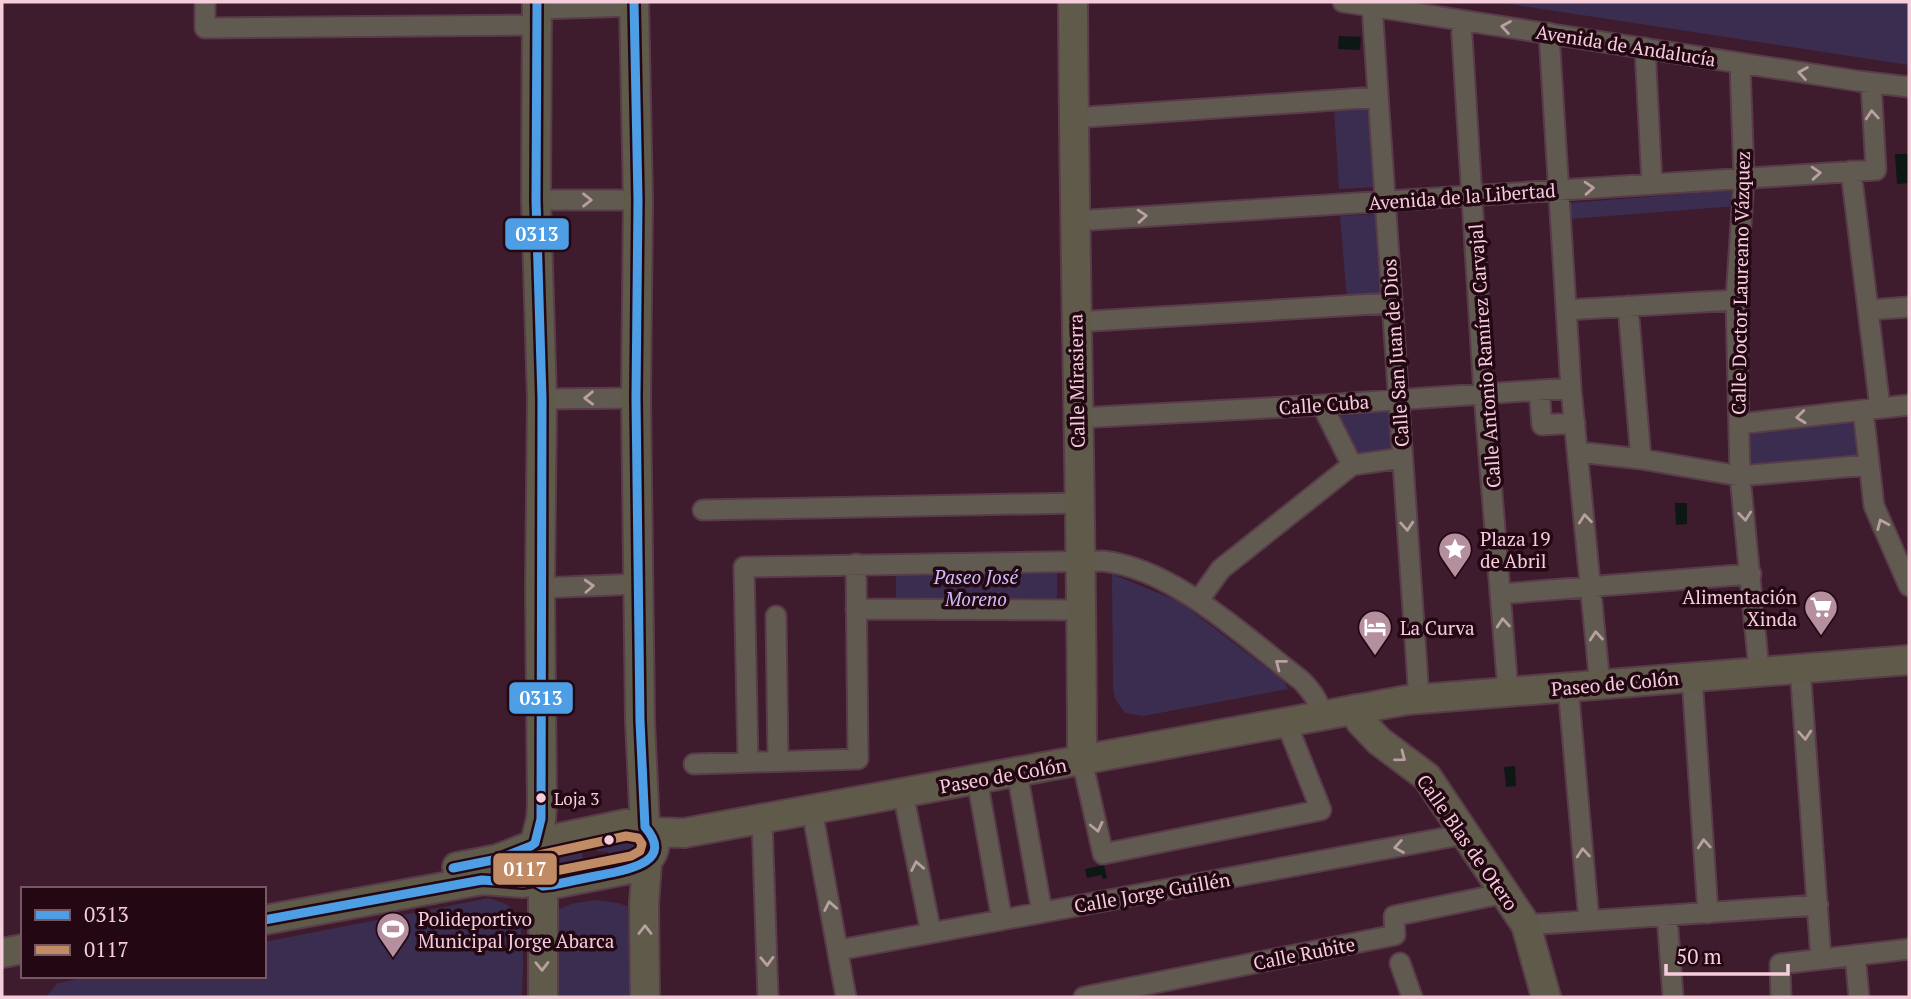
<svg xmlns="http://www.w3.org/2000/svg" width="1911" height="999" font-family="'PT Serif',serif">
<style>
.green{fill:#3b2d50}
.water{fill:#0d1714}
.lines{fill:none;stroke-linecap:round;stroke-linejoin:round}
.street-casing{stroke:#593b49;stroke-width:23}
.secondary-casing{stroke:#593b49;stroke-width:32}
.street{stroke:#615a50;stroke-width:19}
.secondary{stroke:#5f5a4a;stroke-width:28}
.bus-1-casing{stroke:#230814;stroke-width:14}
.bus-2-casing{stroke:#230814;stroke-width:14}
.bus-1{stroke:#4d9ee5;stroke-width:9}
.bus-2{stroke:#c18c65;stroke-width:9}
.oneway{stroke:#ba9fa3}
.oneway2{stroke:#ba9fa1}
.bus-dot{fill:#f6cddb;stroke:#230814;stroke-width:2.5}
.labels{text-anchor:middle;dominant-baseline:central;stroke-width:7;stroke-linejoin:round;paint-order:stroke}
.bus-label{font-size:17px;fill:#f6cddb;stroke:#230814;text-anchor:start}
.street-label{font-size:19px;fill:#f6cddb;stroke:#230814}
.poi-label{font-size:19px;fill:#f6cddb;stroke:#230814;text-anchor:start}
.park-label{font-size:19px;font-style:italic;fill:#ccbef8;stroke:#230814}
.line-badge{stroke:#230814;stroke-width:2.5}
.badge-label{font-size:19px;text-anchor:middle;font-weight:bold;fill:#fff}
</style>
<rect width="100%" height="100%" fill="#3e1c2d"/>
<path class="green" d="M1496,2H1909V65Z
M1370,106L1376,187L1339,189L1334,109Z
M1735,190L1736,206L1570,219L1569,203Z
M1377,214L1385,295L1347,299L1340,216Z
M1392,409L1395,451L1353,456L1333,411Z
M1856,419L1859,457L1749,467L1748,430Z
M896,567L1057,568V606L896,605Z
M1112,574L1180,602L1284,681L1288,689L1143,716L1125,713L1115,699L1113,687Z
M629,833L641,839L640,854L609,864L608,852L597,851L595,840Z
M580,842L585,868L546,874L536,859L538,854Z
M490,898C497,901 506,903 511,908C528,924 522,975 522,997H46L58,983L92,976H264V942Z
M595,900L618,903L640,911V997H549V914L571,904Z"/>
<path class="water" d="M1339,36L1361,37L1360,50L1338,49Z
M1895,154H1909V183L1897,184Z
M1675,503H1687V524L1676,525Z
M1515,766L1516,786L1506,787L1504,767Z
M1104,865L1107,878L1103,879L1101,875L1087,878L1085,869Z"/>
<g class="lines">
<g class="street-casing">
<path id="street" d="M205,2V28L537,25
M1343,2L1858,81L1909,87
M1372,6L1419,699
M537,9L634,6
M1461,20L1484,394L1508,691
M1549,33L1571,388L1600,685
M1645,48L1652,184
M1740,63L1744,178L1736,300L1740,476L1759,670
M1073,118L1378,97
M1851,171L1880,408
M536,200H638
M1074,221L1876,170L1871,83
M1628,306L1641,459
M1566,310L1736,300
M1868,310L1909,307
M1075,322L1391,303
M1539,390L1542,425L1575,423
M542,399L636,398
M1322,405L1352,465
M1863,410L1874,506L1909,586
M1077,418L1322,405L1571,388
M1739,424L1909,405
M1578,452L1641,459L1740,476L1869,465
M703,510L1078,503
M540,588L638,584
M1500,594L1751,574
M1198,601L1221,569L1352,465L1402,458
M856,609L1081,610
M776,616L778,761
M1800,667L1821,959
M1692,677L1708,913
M1568,687L1589,921
M1082,760L1103,854L1321,810L1286,722
M748,762L744,567L1103,561C1175,569 1246,638 1302,681C1312,692 1319,700 1321,715
M694,764L858,759L856,564
M1017,772L1042,912
M977,779L1002,920
M903,793L931,933
M812,810L846,997
M762,819L768,997
M1667,915L1673,997
M1526,925L1818,905
M839,950L1466,834
M1855,955L1859,997
M1400,963L1412,997
M1084,997L1395,935L1394,916L1505,893
M1781,997L1780,964L1909,949"/>
</g>
<g class="secondary-casing">
<path id="secondary" d="M634,2L638,200L636,398L640,721L645,827
M1073,2C1074,255 1082,508 1082,760
M1356,709L1360,721L1379,741L1427,777L1526,925L1546,997
M626,824C659,824 665,855 635,868L543,886C525,878 520,856 535,843Z
M650,832L684,833L1407,700L1909,660
M535,843L541,819L542,805L540,588L542,399L536,200L537,2
M457,867L498,859L531,846
M543,886V997
M264,920L482,880L523,883L534,881
M2,953L23,949
M645,997L644,903L647,863"/>
</g>
<use href="#street" class="street"/>
<use href="#secondary" class="secondary"/>
<g class="bus-1-casing">
<path id="bus-1" d="M453,868L498,859L531,846L535,843L541,819L542,399L536,200L537,2
M264,920L482,880L523,883L534,881L543,886L552,885C568,882 584,878 601,875C625,870 676,863 645,827L640,721L636,398L638,200L634,2"/>
</g>
<g class="bus-2-casing">
<path id="bus-2" d="M626,836L638,838L642,844L640,851L631,856L545,873L535,869H505L539,855Z"/>
</g>
<use href="#bus-1" class="bus-1"/>
<use href="#bus-2" class="bus-2"/>
</g>
<defs><path id="oneway-chevron" d="M-2-3.5L2.5 0L-2 3.5" fill="none" stroke-width="1.6" stroke-linecap="round" stroke-linejoin="round" transform="scale(1.75)"/></defs>
<g class="oneway">
<use href="#oneway-chevron" transform="translate(1506 27) rotate(-171)"/>
<use href="#oneway-chevron" transform="translate(1803 73) rotate(-171)"/>
<use href="#oneway-chevron" transform="translate(1872 115) rotate(-94)"/>
<use href="#oneway-chevron" transform="translate(1816 173) rotate(-4)"/>
<use href="#oneway-chevron" transform="translate(1589 188) rotate(-4)"/>
<use href="#oneway-chevron" transform="translate(587 200)"/>
<use href="#oneway-chevron" transform="translate(1142 216) rotate(-4)"/>
<use href="#oneway-chevron" transform="translate(589 398) rotate(179)"/>
<use href="#oneway-chevron" transform="translate(1801 417) rotate(174)"/>
<use href="#oneway-chevron" transform="translate(1745 516) rotate(84)"/>
<use href="#oneway-chevron" transform="translate(1585 519) rotate(-96)"/>
<use href="#oneway-chevron" transform="translate(1882 524) rotate(-114)"/>
<use href="#oneway-chevron" transform="translate(1407 526) rotate(86)"/>
<use href="#oneway-chevron" transform="translate(589 586) rotate(-3)"/>
<use href="#oneway-chevron" transform="translate(1503 623) rotate(-95)"/>
<use href="#oneway-chevron" transform="translate(1596 636) rotate(-95)"/>
<use href="#oneway-chevron" transform="translate(1280 664) rotate(-142)"/>
<use href="#oneway-chevron" transform="translate(1805 735) rotate(86)"/>
<use href="#oneway-chevron" transform="translate(1097 827) rotate(77)"/>
<use href="#oneway-chevron" transform="translate(1704 844) rotate(-94)"/>
<use href="#oneway-chevron" transform="translate(1399 847) rotate(170)"/>
<use href="#oneway-chevron" transform="translate(1583 853) rotate(-95)"/>
<use href="#oneway-chevron" transform="translate(917 866) rotate(-101)"/>
<use href="#oneway-chevron" transform="translate(830 906) rotate(-101)"/>
<use href="#oneway-chevron" transform="translate(767 961) rotate(88)"/>
</g>
<g class="oneway2">
<use href="#oneway-chevron" transform="translate(1401 757) rotate(37)"/>
<use href="#oneway-chevron" transform="translate(645 930) rotate(-90)"/>
<use href="#oneway-chevron" transform="translate(542 966) rotate(89)"/>
</g>
<defs>
<g id="sight-pin" transform="scale(1.75)"><path d="M0 17L-7.5 6A9.5 9.5 0 1 1 7.5 6Z" fill="#b68f9e" stroke="#230814"/><path d="M0-6L1.8-2.2L6-1.7L2.9 1.2L3.7 5.4L0 3.3L-3.7 5.4L-2.9 1.2L-6-1.7L-1.8-2.2Z" fill="#fff"/></g>
<g id="supermarket-pin" transform="scale(1.75)"><path d="M0 17L-7.5 6A9.5 9.5 0 1 1 7.5 6Z" fill="#b68f9e" stroke="#230814"/><path d="M-6-5.5h2.5l.6 2H6L4.5 2H-2.5L-4.4-4H-6ZM-1.5 3.2a1.3 1.3 0 1 0 .1 0ZM3 3.2a1.3 1.3 0 1 0 .1 0Z" fill="#fff"/></g>
<g id="hotel-pin" transform="scale(1.75)"><path d="M0 17L-7.5 6A9.5 9.5 0 1 1 7.5 6Z" fill="#b68f9e" stroke="#230814"/><path d="M-6-4.5h1.5V1H6V5H4.5V3h-9V5H-6ZM-4 0a1.8 1.8 0 1 1 3.6 0ZM.5 0V-2.5h3Q6-2.5 6 0Z" fill="#fff"/></g>
<g id="stadium-pin" transform="scale(1.75)"><path d="M0 17L-7.5 6A9.5 9.5 0 1 1 7.5 6Z" fill="#b68f9e" stroke="#230814"/><path d="M0-5a6.5 5 0 1 0 0 10a6.5 5 0 1 0 0-10ZM-3.5-1.8h7v3.6h-7Z" fill="#fff"/></g>
</defs>
<g fill-rule="evenodd">
<use href="#sight-pin" x="1455" y="549"/>
<use href="#supermarket-pin" x="1821" y="607"/>
<use href="#hotel-pin" x="1375" y="627"/>
<use href="#stadium-pin" x="393" y="929"/>
</g>
<g class="bus-dot">
<circle cx="541" cy="798" r="6"/>
<circle cx="609" cy="840" r="6"/>
</g>
<g class="labels">
<g class="bus-label">
<text x="554" y="798">Loja 3</text>
</g>
<g class="street-label">
<text transform="translate(1626 45) rotate(9)">Avenida de Andalucía</text>
<text transform="translate(1462 196) rotate(-4)">Avenida de la Libertad</text>
<text transform="translate(1740 283) rotate(-89)">Calle Doctor Laureano Vázquez</text>
<text transform="translate(1395 353) rotate(-94)">Calle San Juan de Dios</text>
<text transform="translate(1484 356) rotate(-94)">Calle Antonio Ramírez Carvajal</text>
<text transform="translate(1076 381) rotate(-91)">Calle Mirasierra</text>
<text transform="translate(1324 404) rotate(-4)">Calle Cuba</text>
<text transform="translate(1615 683) rotate(-5)">Paseo de Colón</text>
<text transform="translate(1003 775) rotate(-10)">Paseo de Colón</text>
<text transform="translate(1468 842) rotate(55)">Calle Blas de Otero</text>
<text transform="translate(1152 892) rotate(-10)">Calle Jorge Guillén</text>
<text transform="translate(1304 953) rotate(-11)">Calle Rubite</text>
</g>
<g class="poi-label">
<text x="1480" y="538">Plaza 19<tspan x="1480" dy="22">de Abril</tspan></text>
<text x="1797" y="596" text-anchor="end">Alimentación<tspan x="1797" dy="22">Xinda</tspan></text>
<text x="1400" y="627">La Curva</text>
<text x="418" y="918">Polideportivo<tspan x="418" dy="22">Municipal Jorge Abarca</tspan></text>
</g>
<g class="park-label">
<text x="976" y="576">Paseo José<tspan x="976" dy="22">Moreno</tspan></text>
</g>
</g>
<g class="line-badge">
<rect x="504" y="217" width="66" height="34" rx="7" fill="#4d9ee5"/>
<rect x="508" y="681" width="66" height="34" rx="7" fill="#4d9ee5"/>
<rect x="492" y="852" width="66" height="34" rx="7" fill="#c18c65"/>
</g>
<g class="badge-label">
<text x="537" y="241">0313</text>
<text x="541" y="705">0313</text>
<text x="525" y="876">0117</text>
</g>
<rect width="1911" height="999" fill="none" stroke="#f6cddb" stroke-width="7"/>
<rect x="21" y="887" width="245" height="91" fill="#230814" stroke="#775764" stroke-width="2"/>
<rect x="35" y="910" width="35" height="10" fill="#4d9ee5" stroke="#775764" stroke-width="2"/>
<text x="84" y="922" font-size="21" fill="#f6cddb">0313</text>
<rect x="35" y="945" width="35" height="10" fill="#c18c65" stroke="#775764" stroke-width="2"/>
<text x="84" y="957" font-size="21" fill="#f6cddb">0117</text>
<path d="M1666 964v10h122v-10" fill="none" stroke="#f6cddb" stroke-width="3.5"/>
<text x="1676" y="964" font-size="21" fill="#f6cddb" stroke="#230814" stroke-width="5" paint-order="stroke">50 m</text>
</svg>
